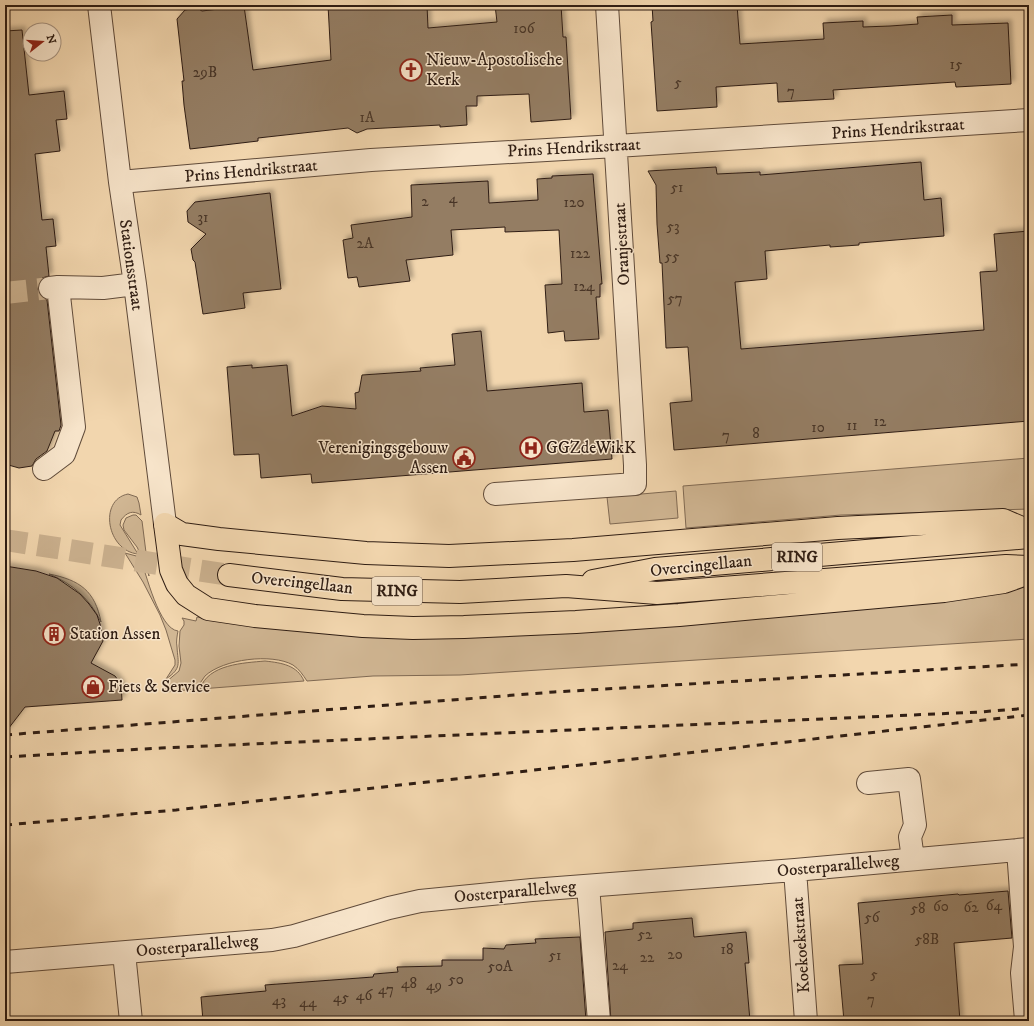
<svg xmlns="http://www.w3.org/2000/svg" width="1034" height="1026" font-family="'IM FELL DW Pica',serif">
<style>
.green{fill:#d1b794;stroke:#806a54}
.building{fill:#947d64;stroke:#2f1d13;filter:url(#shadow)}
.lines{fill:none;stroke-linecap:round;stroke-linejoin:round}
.minor-tunnel{stroke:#cbb18f;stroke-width:22;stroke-dasharray:22 11;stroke-linecap:butt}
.major-tunnel{stroke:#cbb18f;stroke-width:22;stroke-dasharray:22 11;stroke-linecap:butt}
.minor-casing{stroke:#604b3a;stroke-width:24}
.major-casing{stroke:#2f1d13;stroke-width:24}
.minor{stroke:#f7e4ca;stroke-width:22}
.major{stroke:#f2d6ae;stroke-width:22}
.rail{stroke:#2f1d13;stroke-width:3;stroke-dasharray:7 7;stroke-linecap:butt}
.labels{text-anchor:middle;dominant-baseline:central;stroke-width:3;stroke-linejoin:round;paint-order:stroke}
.number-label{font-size:15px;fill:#483527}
.shield{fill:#f7e4ca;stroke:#6b594a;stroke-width:1}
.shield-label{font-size:16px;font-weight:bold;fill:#2f1d13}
.poi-label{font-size:17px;fill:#2f1d13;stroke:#f7e4ca;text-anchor:start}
.street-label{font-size:17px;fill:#2f1d13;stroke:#f7e4ca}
</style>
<defs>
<filter id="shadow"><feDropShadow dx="3.5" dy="-3.5" stdDeviation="2" flood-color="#0004"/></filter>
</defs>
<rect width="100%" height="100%" fill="#f2d6ae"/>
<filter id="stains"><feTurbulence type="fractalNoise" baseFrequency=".005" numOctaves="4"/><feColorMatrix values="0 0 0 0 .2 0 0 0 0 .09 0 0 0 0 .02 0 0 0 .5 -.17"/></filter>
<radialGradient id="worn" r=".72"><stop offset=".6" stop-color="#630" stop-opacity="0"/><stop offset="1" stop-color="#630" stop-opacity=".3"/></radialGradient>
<path class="green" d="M1029,458V509L841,515L686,528L683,486Z
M676,491L678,518L610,524L607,497Z
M128,494L137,497L139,503L141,515C133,510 127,512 121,520L120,525L138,554C107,551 98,500 128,494Z
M133,515H136L142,521L149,576L144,561L137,547L124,530L123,525L126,518Z
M125,553L140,557C146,573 159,629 178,631C177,636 176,642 177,647C178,664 182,668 166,679L175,665V660L166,630L160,615L143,582Z
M49,574C80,580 95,591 101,622C90,599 73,584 49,574Z
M1029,586V639L460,675L373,676L307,681C303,675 299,669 293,665C272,653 223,659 205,676C202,680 199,685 196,689L166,692V682L179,671L181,663L179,646L180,631L184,625V621L182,618L196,621L197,617L251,626L316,630Z
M265,661C282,663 297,665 304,681L200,689C208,664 244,663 265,661Z"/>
<path class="building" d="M328,5H427L428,28L497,22L495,5H561L563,37H566L571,119L531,122L529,94L477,96V106H466L467,125L440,127V125L367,129L357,133L348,128L258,138V141L190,149L184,105L182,81H184L177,19L185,10L197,8L202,11L244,6L253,70L331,60Z
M652,5H737L740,44L824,39L823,23L863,21V27L890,26L918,24L917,17L952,15V25L1008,23L1011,84L956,87L955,82L833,90L834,99L778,102L777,83L716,87L717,107L657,111L651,22L653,21Z
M22,30L29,95L64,91L67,119L56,120L60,151L35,154L42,220L53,219L56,246L46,247L49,276L42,278L39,283L38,289L40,296L47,300L61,425L59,431H55L47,451L36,459L32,466L19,468L5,464V31Z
M921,162L924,200L941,198L944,236L859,243V245L830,247V245L765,251L767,279L735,282L741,349L984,330L980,272L997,271L994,234L1029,231V421L674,450L670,403L692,401L688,347L666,348L662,263H660L657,224L656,185L648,171L716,167L717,174L760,172V175Z
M593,174L602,284H600V297H596L599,339L565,341L564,331L548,333L545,285L562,284L559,230L505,232V227L451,230L453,255L406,260L410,281L359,287L357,277L348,278L343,240L353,238L351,225L412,217L411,185L488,181L489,203L538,200L537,179L552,178V176Z
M270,193L281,289L243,293L245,308L203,314L195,262L193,260L191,249L206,234L188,222L187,211L195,202Z
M481,331L487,391L582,383L584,412L608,410L612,459L312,483L311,474L261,478L259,454L234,455L227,367L252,365V368L287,365L292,416L322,406L356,409L355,393L359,392L362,375L421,371L420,368L455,365L452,334Z
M5,566L36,571L57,578L80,594L89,604L97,615L101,627L103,641L91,663L115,676L121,684L122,700L25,707L5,733Z
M1008,891L1012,938L954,943L960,1021H844L839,965L863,964L858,903L958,894L959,895Z
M692,918L694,937L746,932L749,963H745L750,1021H611L605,932L633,929V923Z
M580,937L586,1021H203L201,997L266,991L265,985L373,977L374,974L398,972L397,967L442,966V960H483V948L504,949L506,945L536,943L535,939Z"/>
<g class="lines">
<path class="minor-tunnel" d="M5,293L50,288"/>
<path class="major-tunnel" d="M5,540L229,575"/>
<g class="minor-casing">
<path id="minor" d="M99,5L120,182L135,284L165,524
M120,182L371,160L616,146L1029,120
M58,287L103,288L135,284
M44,469L64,454L74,427L58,287L50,288
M495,494L635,484V465L607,5
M868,783L909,779L915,825L910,837L913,859
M1018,850L1025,947L1022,973L1026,1020
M795,870L806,1021
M588,886L599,1021
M124,953L131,1021
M5,962L272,940L294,936L389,908L420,901L532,890L795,870L1029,849"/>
</g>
<g class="major-casing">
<path id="major" d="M165,524L171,570L177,584L186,595L208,609L255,616L363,626L413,628L464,627L576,622L679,615L944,591L1004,582L1029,573
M165,524L182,534L219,539L366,553L449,556L573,550L838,528L1003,520L1029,531
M229,575L342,589L460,592L566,586L657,593L1006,566L1029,567
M593,581L655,569L1029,537"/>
</g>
<use href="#minor" class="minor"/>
<use href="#major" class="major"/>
<path class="rail" d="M5,735L554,692L1029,664
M5,757L161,748L980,712L1029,708
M5,825L176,810L1029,715"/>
</g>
<defs>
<g id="church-ring" transform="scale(1.15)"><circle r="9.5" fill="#f7e4ca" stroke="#8f2418" stroke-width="1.5"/><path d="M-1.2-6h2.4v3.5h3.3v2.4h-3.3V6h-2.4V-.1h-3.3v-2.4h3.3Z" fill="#8f2418"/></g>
<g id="hospital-ring" transform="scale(1.15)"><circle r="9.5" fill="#f7e4ca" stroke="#8f2418" stroke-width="1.5"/><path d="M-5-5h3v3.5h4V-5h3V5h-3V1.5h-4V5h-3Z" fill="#8f2418"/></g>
<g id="civic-ring" transform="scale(1.15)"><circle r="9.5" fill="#f7e4ca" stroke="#8f2418" stroke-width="1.5"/><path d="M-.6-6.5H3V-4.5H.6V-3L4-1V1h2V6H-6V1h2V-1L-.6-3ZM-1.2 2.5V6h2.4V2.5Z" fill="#8f2418"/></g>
<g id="building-ring" transform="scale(1.15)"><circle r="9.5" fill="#f7e4ca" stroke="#8f2418" stroke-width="1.5"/><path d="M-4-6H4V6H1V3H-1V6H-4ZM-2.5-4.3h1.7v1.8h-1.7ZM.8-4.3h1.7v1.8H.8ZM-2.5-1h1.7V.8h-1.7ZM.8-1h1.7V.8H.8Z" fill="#8f2418"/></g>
<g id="shop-ring" transform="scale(1.15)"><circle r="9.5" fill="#f7e4ca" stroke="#8f2418" stroke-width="1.5"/><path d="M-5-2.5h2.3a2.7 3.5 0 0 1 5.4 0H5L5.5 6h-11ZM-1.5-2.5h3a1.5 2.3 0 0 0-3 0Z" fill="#8f2418"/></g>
</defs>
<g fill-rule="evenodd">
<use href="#church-ring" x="411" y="70"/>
<use href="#hospital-ring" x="531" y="448"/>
<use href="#civic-ring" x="464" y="458"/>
<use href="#building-ring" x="54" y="634"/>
<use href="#shop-ring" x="93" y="687"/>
</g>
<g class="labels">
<g class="number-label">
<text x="524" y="28">106</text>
<text x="956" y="64">15</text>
<text x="205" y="72">29B</text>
<text x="678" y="82">5</text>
<text x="791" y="91">7</text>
<text x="367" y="117">1A</text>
<text x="677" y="187">51</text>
<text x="453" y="198">4</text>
<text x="425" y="201">2</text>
<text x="574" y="202">120</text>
<text x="203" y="217">31</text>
<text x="673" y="226">53</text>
<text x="365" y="243">2A</text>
<text x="580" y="253">122</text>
<text x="672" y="256">55</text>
<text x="584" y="286">124</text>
<text x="675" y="298">57</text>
<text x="880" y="421">12</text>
<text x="852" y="425">11</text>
<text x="818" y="427">10</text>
<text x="756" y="433">8</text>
<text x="726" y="435">7</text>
<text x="994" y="905">64</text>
<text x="941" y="906">60</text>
<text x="971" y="907">62</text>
<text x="918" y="908">58</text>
<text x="872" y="917">56</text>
<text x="645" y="934">52</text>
<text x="927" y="939">58B</text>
<text x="727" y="949">18</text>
<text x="675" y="954">20</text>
<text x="555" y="955">51</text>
<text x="647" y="957">22</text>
<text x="620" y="965">24</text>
<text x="500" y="966">50A</text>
<text x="874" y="974">5</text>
<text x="456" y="979">50</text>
<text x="409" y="983">48</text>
<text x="434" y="985">49</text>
<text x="386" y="989">47</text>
<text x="364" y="995">46</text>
<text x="341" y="997">45</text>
<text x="871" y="999">7</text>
<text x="279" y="1000">43</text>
<text x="308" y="1002">44</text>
</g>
<g class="shield">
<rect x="772" y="543" width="50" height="28" rx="3"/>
<rect x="372" y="577" width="50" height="28" rx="3"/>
</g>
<g class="shield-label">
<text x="797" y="557">RING</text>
<text x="397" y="591">RING</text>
</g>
<g class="poi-label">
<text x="426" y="60">Nieuw-Apostolische<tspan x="426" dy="20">Kerk</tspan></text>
<text x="448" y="448" text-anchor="end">Verenigingsgebouw<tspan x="448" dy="20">Assen</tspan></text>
<text x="546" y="448">GGZdeWikK</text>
<text x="70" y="634">Station Assen</text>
<text x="108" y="687">Fiets &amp; Service</text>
</g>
<g class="street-label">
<text transform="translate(898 129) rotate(-4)">Prins Hendrikstraat</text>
<text transform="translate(574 148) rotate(-3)">Prins Hendrikstraat</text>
<text transform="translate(251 171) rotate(-5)">Prins Hendrikstraat</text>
<text transform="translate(622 244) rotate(-93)">Oranjestraat</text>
<text transform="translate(131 265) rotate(82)">Stationsstraat</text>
<text transform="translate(701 566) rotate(-6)">Overcingellaan</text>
<text transform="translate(302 583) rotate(6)">Overcingellaan</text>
<text transform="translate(838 866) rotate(-5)">Oosterparallelweg</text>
<text transform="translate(515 892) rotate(-5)">Oosterparallelweg</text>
<text transform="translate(801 945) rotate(-94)">Koekoekstraat</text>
<text transform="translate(197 946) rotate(-5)">Oosterparallelweg</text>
</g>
</g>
<rect width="1034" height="1026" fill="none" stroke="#f2d6ae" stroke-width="20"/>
<rect x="6" y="6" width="1022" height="1014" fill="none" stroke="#2f1d13" stroke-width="2"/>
<rect x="10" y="10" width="1014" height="1006" fill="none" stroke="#2f1d13"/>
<g transform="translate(42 42) rotate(73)"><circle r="19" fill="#f7e4ca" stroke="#a79481"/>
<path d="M0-3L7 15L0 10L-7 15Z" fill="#8f2418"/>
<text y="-6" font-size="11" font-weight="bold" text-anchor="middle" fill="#2f1d13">N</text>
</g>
<rect width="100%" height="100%" filter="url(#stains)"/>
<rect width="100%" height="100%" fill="url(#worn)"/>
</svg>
